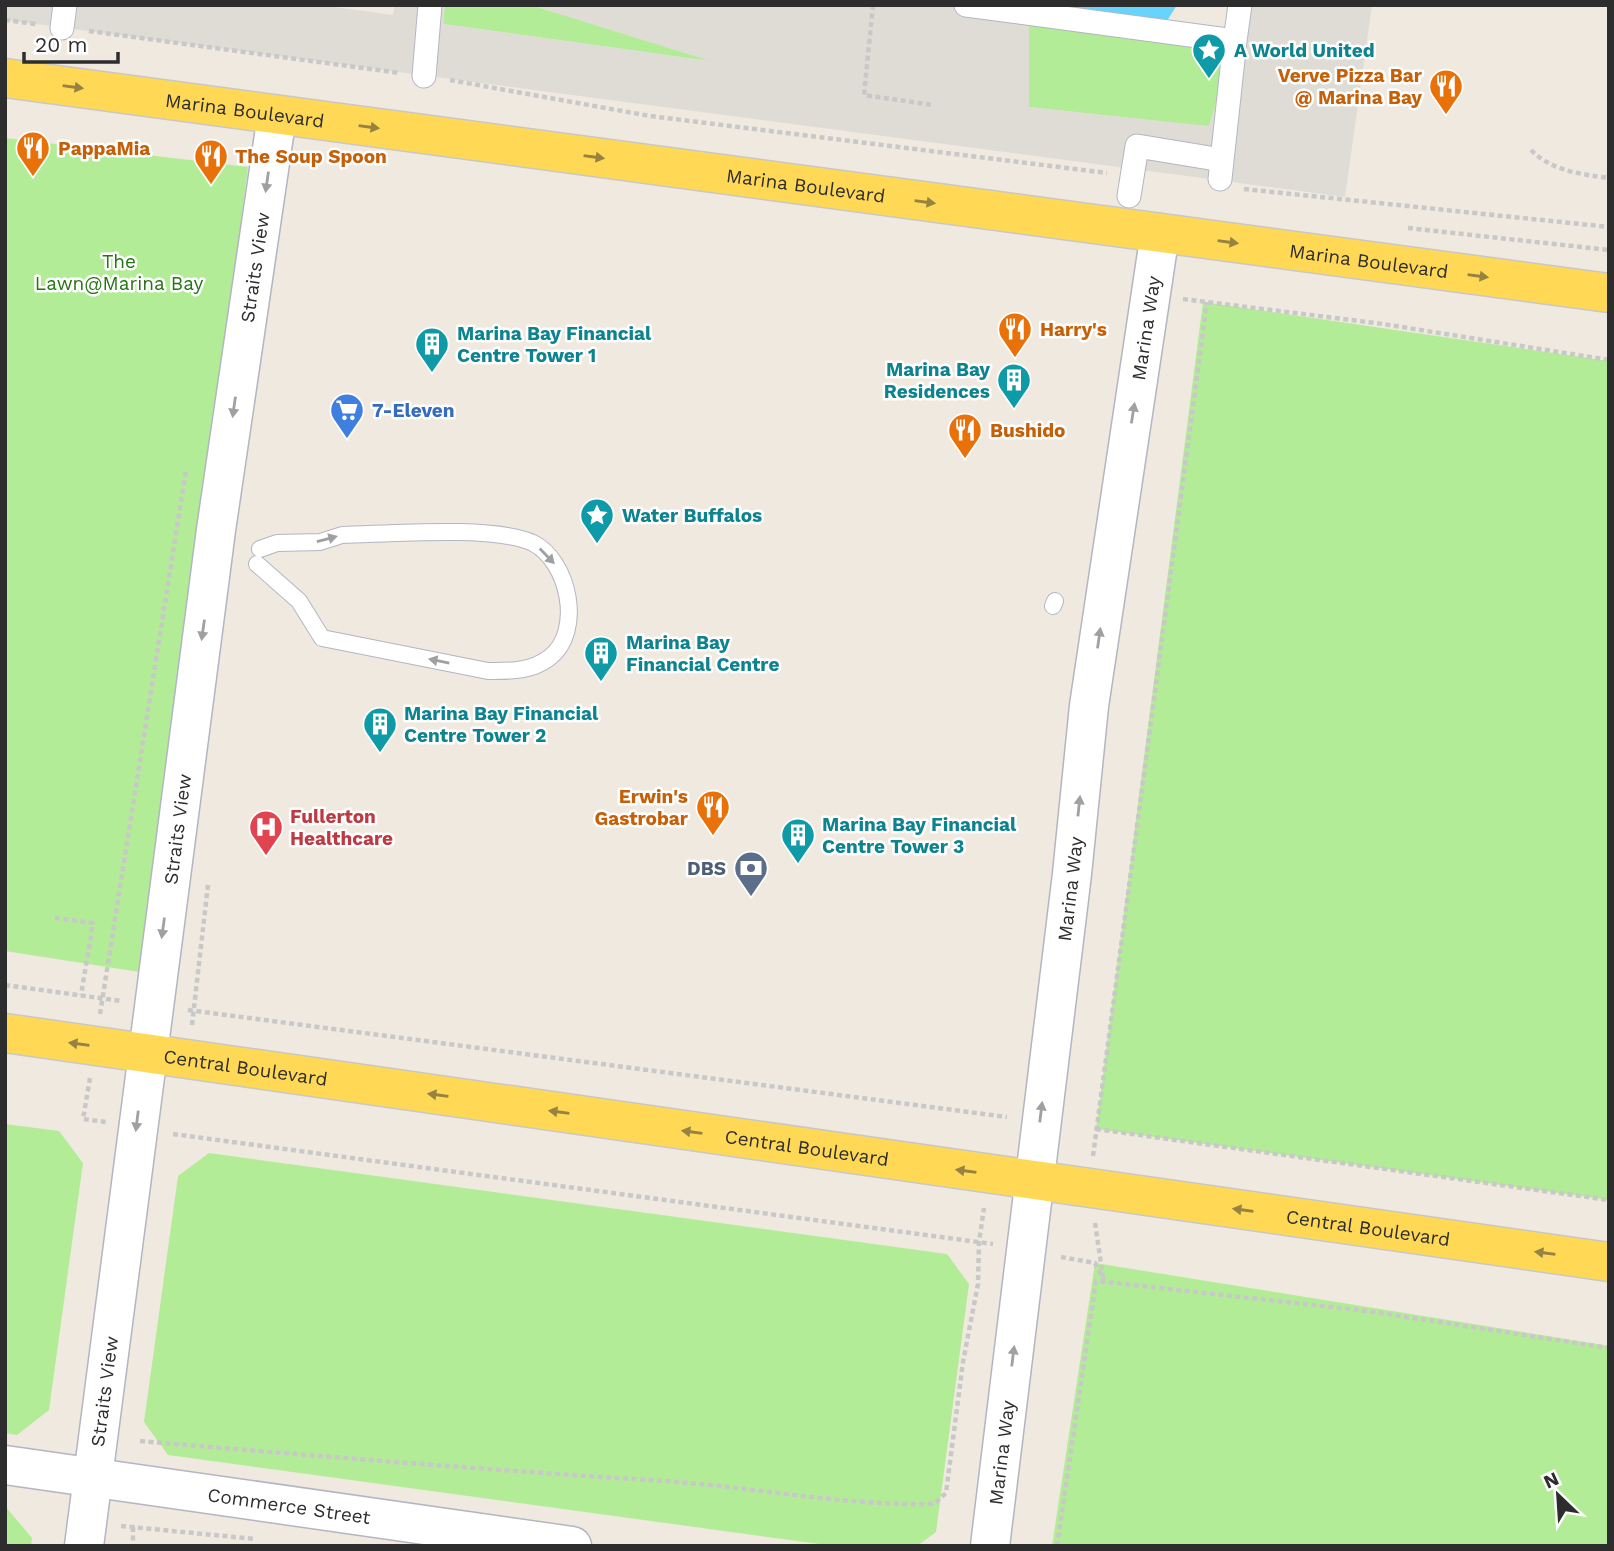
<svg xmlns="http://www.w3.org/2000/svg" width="1614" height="1551" font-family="'Work Sans',sans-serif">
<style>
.green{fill:#b3ec96}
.plaza{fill:#dfdcd6;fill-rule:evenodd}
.water{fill:#68d3fc}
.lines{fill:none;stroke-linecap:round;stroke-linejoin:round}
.service-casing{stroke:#b3b5c2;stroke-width:18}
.pedestrian-casing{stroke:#b3b5c2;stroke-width:25}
.tertiary-casing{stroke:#b3b5c2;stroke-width:41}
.primary-casing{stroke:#c8c8c8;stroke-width:41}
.path{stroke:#c8c8c8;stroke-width:4.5;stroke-dasharray:5 3.5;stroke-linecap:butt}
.service{stroke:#fff;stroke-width:16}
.pedestrian{stroke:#fff;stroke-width:23}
.tertiary{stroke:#fff;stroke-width:38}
.primary{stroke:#ffd955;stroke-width:38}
.oneway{fill:#968341}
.oneway2{fill:#a0a0a0}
.labels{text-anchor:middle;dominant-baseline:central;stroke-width:5;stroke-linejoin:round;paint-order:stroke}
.culture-label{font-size:19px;font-weight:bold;fill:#0d838f;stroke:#fff;text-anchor:start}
.food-label{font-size:19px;font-weight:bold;fill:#c56008;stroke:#fff;text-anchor:start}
.street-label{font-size:19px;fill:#2d2d2d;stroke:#fff}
.park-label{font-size:19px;fill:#267513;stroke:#fff}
.shop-label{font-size:19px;font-weight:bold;fill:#366cbe;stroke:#fff;text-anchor:start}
.health-label{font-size:19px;font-weight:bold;fill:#be3a42;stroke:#fff;text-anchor:start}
.service-label{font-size:19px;font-weight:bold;fill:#4e5e75;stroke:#fff;text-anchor:end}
</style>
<rect width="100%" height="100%" fill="#f0e9df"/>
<path class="green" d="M445,5H531L716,62L443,24Z
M1029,12L1235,41L1209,127L1029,107Z
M5,138L248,167L146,973L5,951Z
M1203,302L1609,361V1200L1096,1129Z
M5,1124L59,1131L83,1163L49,1410L17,1435L5,1433Z
M209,1153L947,1254L969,1284L936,1532L917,1546H834L168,1455L144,1422L178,1176Z
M1095,1263L1609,1346V1546H1052Z
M5,1506L32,1538L31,1546H5Z"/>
<path class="plaza" d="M5,5H320L393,15L395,5H445L443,24L710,61L531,5H1023L1230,30L1234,5H1372L1345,197L5,20ZM1029,12L1235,41L1209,126L1029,107Z"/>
<path class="water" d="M1023,5H1177L1165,24Z"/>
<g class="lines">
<g class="service-casing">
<path id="service" d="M257,564L299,601L322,638L488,671C510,671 530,672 549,658C584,632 569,561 533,543C494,525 389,534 342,535L320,542L277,543L260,549
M1053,606L1055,601"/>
</g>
<g class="pedestrian-casing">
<path id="pedestrian" d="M966,5L1235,41L1240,5
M62,28L65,5
M424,76L430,5
M1220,179L1235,41
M1129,196L1137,146L1222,160"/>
</g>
<g class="tertiary-casing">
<g id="tertiary">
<path id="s1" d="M5,1465L572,1546"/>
<path id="s2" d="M84,1546L216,530L277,115"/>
<path id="s3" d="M990,1546L1072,874L1089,706L1160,233"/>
</g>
</g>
<g class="primary-casing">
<g id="primary">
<path id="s4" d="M5,78L1609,293"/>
<path id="s5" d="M5,1033L1609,1262"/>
</g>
</g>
<path class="path" d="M873,5L864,95L933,105
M5,20L36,24
M89,31L400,73
M450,80L650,116L1107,173
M1531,150C1552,171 1580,174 1609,178
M211,167L215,140
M1244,189L1609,227
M1408,228L1609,250
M1183,299L1383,324L1609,360
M55,918L93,923L81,995
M5,985L121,1001
M188,1010L1007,1117
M100,1014L186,470
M192,1025L208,885
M90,1078L83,1119L106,1122
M1096,1129L1609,1200
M173,1134L993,1244
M1093,1156L1207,302
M1095,1223L1103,1277
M1061,1257L1095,1263L1104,1281
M140,1441C315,1456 489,1470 664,1481C754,1487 843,1506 934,1504L946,1493L963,1362L978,1284L979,1242L984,1208
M121,1526L255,1539
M133,1527V1546
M1057,1546L1096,1281L1367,1311L1609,1348"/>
<use href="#service" class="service"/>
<use href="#pedestrian" class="pedestrian"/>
<use href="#tertiary" class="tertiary"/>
<use href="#primary" class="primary"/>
</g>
<defs><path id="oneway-solid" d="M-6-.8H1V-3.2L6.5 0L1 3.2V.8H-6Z" transform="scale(1.75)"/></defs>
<g class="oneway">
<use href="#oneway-solid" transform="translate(73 87) rotate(8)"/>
<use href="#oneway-solid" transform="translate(369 127) rotate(8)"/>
<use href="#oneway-solid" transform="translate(594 157) rotate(8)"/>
<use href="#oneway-solid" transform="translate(925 202) rotate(8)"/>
<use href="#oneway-solid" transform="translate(1228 242) rotate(8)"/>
<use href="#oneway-solid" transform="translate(1478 276) rotate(8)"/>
<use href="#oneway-solid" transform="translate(79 1044) rotate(-172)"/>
<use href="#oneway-solid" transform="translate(438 1095) rotate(-172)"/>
<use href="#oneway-solid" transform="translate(559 1112) rotate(-172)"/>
<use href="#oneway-solid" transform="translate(692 1132) rotate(-172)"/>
<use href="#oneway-solid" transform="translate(966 1171) rotate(-172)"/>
<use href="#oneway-solid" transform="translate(1243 1210) rotate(-172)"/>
<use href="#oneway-solid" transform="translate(1545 1253) rotate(-172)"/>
</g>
<g class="oneway2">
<use href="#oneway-solid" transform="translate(267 182) rotate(98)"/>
<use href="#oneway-solid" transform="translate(234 407) rotate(98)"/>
<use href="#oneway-solid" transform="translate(1133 413) rotate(-81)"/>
<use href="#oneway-solid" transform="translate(327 539) rotate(-15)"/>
<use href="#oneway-solid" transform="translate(547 556) rotate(46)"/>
<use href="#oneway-solid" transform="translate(203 630) rotate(98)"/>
<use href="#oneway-solid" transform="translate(1099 638) rotate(-82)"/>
<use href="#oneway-solid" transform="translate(439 661) rotate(-169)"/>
<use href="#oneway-solid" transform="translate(1079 806) rotate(-84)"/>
<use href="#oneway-solid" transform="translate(163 928) rotate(98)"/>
<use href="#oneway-solid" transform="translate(1041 1112) rotate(-83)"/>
<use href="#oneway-solid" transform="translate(137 1121) rotate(97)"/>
<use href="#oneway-solid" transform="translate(1013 1356) rotate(-83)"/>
</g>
<defs>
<g id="sight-pin" transform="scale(1.75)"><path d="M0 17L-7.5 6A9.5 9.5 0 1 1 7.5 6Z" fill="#0f9aa8" stroke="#fff"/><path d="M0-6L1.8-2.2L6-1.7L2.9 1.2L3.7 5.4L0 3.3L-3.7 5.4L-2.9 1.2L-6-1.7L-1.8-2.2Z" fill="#fff"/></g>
<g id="restaurant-pin" transform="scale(1.75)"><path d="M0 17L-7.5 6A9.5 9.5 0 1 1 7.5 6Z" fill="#e8710a" stroke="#fff"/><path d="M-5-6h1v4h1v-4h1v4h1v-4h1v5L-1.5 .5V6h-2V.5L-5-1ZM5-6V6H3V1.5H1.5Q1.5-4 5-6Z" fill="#fff"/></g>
<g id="building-pin" transform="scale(1.75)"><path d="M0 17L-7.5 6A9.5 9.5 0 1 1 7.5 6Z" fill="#0f9aa8" stroke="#fff"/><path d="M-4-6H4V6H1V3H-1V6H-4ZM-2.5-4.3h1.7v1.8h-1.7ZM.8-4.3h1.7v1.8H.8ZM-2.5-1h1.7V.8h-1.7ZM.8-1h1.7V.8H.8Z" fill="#fff"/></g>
<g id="supermarket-pin" transform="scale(1.75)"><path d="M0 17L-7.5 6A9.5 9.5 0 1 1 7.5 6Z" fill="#3f7fe0" stroke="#fff"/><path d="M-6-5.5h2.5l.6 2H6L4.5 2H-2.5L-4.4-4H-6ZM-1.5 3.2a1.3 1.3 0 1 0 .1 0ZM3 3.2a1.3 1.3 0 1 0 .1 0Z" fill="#fff"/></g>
<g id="hospital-pin" transform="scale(1.75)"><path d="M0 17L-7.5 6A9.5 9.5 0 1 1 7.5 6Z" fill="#e0444e" stroke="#fff"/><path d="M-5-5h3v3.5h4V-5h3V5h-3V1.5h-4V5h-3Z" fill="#fff"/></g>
<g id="bank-pin" transform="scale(1.75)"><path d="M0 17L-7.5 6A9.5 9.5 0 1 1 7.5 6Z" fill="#5c6f8a" stroke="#fff"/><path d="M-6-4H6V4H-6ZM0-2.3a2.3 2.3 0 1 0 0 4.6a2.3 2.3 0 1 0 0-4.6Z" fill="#fff"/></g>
</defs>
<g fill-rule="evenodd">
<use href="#sight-pin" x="1209" y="50"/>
<use href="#restaurant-pin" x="1446" y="86"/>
<use href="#restaurant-pin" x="33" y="148"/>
<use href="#restaurant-pin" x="211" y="156"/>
<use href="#restaurant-pin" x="1015" y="329"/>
<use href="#building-pin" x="432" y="344"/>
<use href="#building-pin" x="1014" y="380"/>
<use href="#supermarket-pin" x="347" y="410"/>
<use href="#restaurant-pin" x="965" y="430"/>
<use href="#sight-pin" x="597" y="515"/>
<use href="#building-pin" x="601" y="653"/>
<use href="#building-pin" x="380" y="724"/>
<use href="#restaurant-pin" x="713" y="807"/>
<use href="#hospital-pin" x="266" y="827"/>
<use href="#building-pin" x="798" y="835"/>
<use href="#bank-pin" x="751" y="868"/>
</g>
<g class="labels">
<g class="culture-label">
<text x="1234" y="50">A World United</text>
<text x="457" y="333">Marina Bay Financial<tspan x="457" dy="22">Centre Tower 1</tspan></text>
<text x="990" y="369" text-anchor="end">Marina Bay<tspan x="990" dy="22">Residences</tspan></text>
<text x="622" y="515">Water Buffalos</text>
<text x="626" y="642">Marina Bay<tspan x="626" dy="22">Financial Centre</tspan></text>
<text x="404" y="713">Marina Bay Financial<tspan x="404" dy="22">Centre Tower 2</tspan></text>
<text x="822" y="824">Marina Bay Financial<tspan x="822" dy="22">Centre Tower 3</tspan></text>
</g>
<g class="food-label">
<text x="1422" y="75" text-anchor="end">Verve Pizza Bar<tspan x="1422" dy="22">@ Marina Bay</tspan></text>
<text x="58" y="148">PappaMia</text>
<text x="235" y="156">The Soup Spoon</text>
<text x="1040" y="329">Harry's</text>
<text x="990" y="430">Bushido</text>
<text x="688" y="796" text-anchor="end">Erwin's<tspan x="688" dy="22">Gastrobar</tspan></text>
</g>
<g class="street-label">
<text stroke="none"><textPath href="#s4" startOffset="242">Marina Boulevard</textPath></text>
<text stroke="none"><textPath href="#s4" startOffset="808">Marina Boulevard</textPath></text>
<text stroke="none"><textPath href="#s4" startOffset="1376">Marina Boulevard</textPath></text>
<text stroke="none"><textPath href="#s2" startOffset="1290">Straits View</textPath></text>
<text stroke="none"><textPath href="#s3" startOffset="1228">Marina Way</textPath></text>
<text stroke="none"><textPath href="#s2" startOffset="723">Straits View</textPath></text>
<text stroke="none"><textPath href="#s3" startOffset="662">Marina Way</textPath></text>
<text stroke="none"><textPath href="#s5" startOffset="243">Central Boulevard</textPath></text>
<text stroke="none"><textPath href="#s5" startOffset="810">Central Boulevard</textPath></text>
<text stroke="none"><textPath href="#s5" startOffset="1377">Central Boulevard</textPath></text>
<text stroke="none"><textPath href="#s2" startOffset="156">Straits View</textPath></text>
<text stroke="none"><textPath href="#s3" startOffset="94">Marina Way</textPath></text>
<text stroke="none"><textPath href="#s1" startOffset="287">Commerce Street</textPath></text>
</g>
<g class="park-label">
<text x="119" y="261">The<tspan x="119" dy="22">Lawn@Marina Bay</tspan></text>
</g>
<g class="shop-label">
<text x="372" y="410">7-Eleven</text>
</g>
<g class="health-label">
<text x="290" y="816">Fullerton<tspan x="290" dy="22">Healthcare</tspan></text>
</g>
<g class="service-label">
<text x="726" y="868">DBS</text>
</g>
</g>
<rect width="1614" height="1551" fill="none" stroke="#2d2d2d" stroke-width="14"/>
<g transform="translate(1558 1495) rotate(335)" stroke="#ffffff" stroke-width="5" paint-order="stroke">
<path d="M0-5L12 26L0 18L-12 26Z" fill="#2d2d2d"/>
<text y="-10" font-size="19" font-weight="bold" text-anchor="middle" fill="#2d2d2d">N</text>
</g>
<path d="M24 52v10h94v-10" fill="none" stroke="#2d2d2d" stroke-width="3.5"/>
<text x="35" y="52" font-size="21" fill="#2d2d2d" stroke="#ffffff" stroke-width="5" paint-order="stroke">20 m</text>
</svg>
